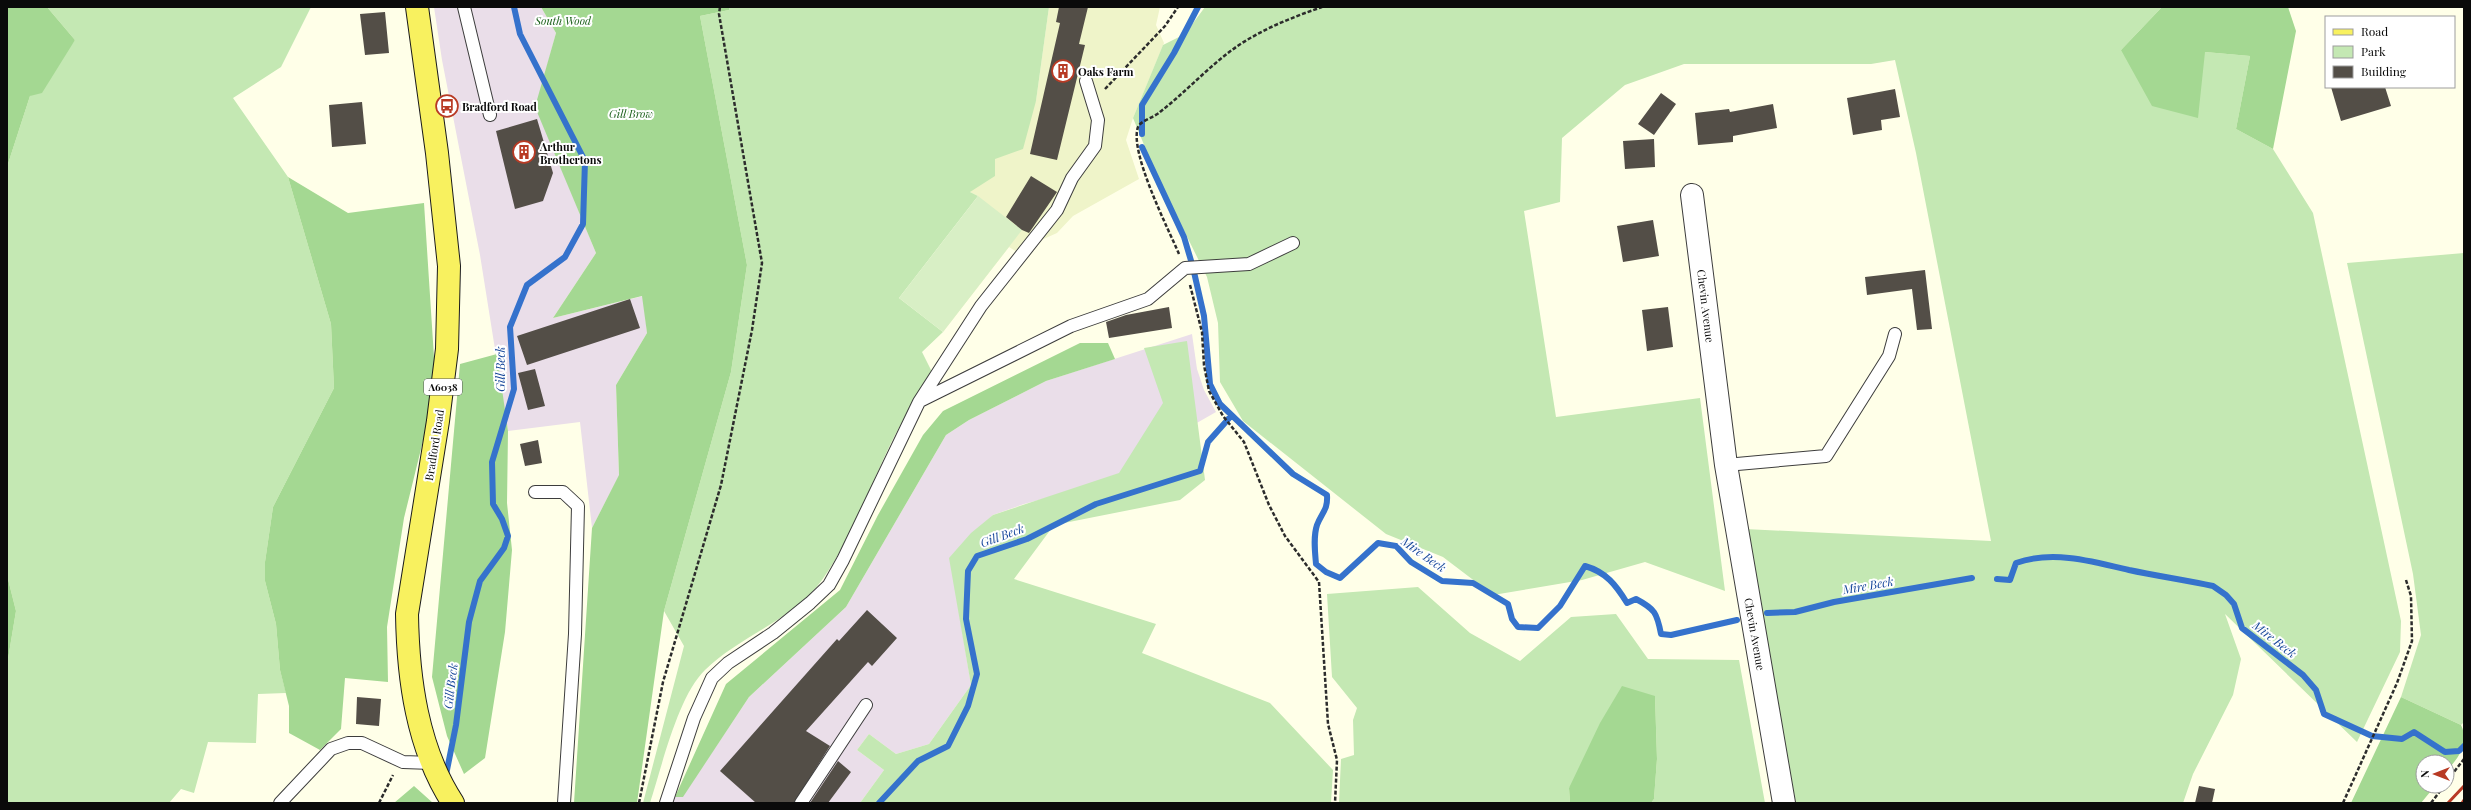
<svg xmlns="http://www.w3.org/2000/svg" width="2471" height="810" font-family="'Playfair Display',serif">
<style>
.industrial{fill:#eadee9}
.farmland{fill:#eff4c9}
.green{fill:#c4e8b3}
.forest{fill:#a4d892}
.pitch{fill:#d8efc5}
.lines{fill:none;stroke-linecap:round;stroke-linejoin:round}
.stream{stroke:#3572cc;stroke-width:6}
.building{fill:#534e47}
.service-casing{stroke:#3d3d3d;stroke-width:14}
.minor-casing{stroke:#3d3d3d;stroke-width:24}
.primary-casing{stroke:#1b1b1b;stroke-width:24}
.path{stroke:#2c2c2c;stroke-width:2.5;stroke-dasharray:4 2;stroke-linecap:butt}
.service{stroke:#fff;stroke-width:12}
.minor{stroke:#fff;stroke-width:22}
.primary{stroke:#f8f15f;stroke-width:22}
.rail{stroke:#b83a24;stroke-width:3}
.labels{text-anchor:middle;dominant-baseline:central;stroke-width:4;stroke-linejoin:round;paint-order:stroke}
.shield{fill:#fff;stroke:#545454;stroke-width:1}
.shield-label{font-size:10px;font-weight:bold;fill:#0a0a0a}
.park-label{font-size:11px;font-style:italic;fill:#1d611c;stroke:#fff}
.poi-label{font-size:11px;font-weight:bold;fill:#0a0a0a;stroke:#fff;text-anchor:start}
.street-label{font-size:11px;fill:#0a0a0a;stroke:#fff}
.water-label{font-size:12px;font-style:italic;fill:#16469a;stroke:#fff}
</style>
<rect width="100%" height="100%" fill="#ffffe8"/>
<path class="industrial" d="M434,7H541L556,33L536,107L596,253L553,318L643,296L647,333L616,385L619,476L592,528L580,422L508,431L480,255L442,60Z
M1192,334L1197,369L1204,390L1216,412L1181,432L1153,469L1024,504L993,515L950,558L971,685L929,744L896,754L869,734L857,750L884,770L860,803H672L675,797L683,796L749,697L846,607L946,435L969,420L1046,381Z"/>
<path class="farmland" d="M1049,7H1160L1156,25L1164,43L1133,118L1126,140L1139,179L1073,216L1057,233L1039,241L1027,258L1009,247L943,332L978,196L970,192L1036,101Z"/>
<path class="green" d="M47,7H311L281,67L233,98L288,177L331,324L334,388L273,507L265,562V581L276,624L280,670L286,693L258,694L256,743L208,742L194,793L181,789L169,803H7V665L16,611L7,575V167L30,96L75,40Z
M729,7H1049L1036,101L1023,149L995,159V176L970,192L978,196L899,298L943,332L922,352L932,372C918,396 902,420 890,445C868,491 851,539 822,580C793,620 740,636 705,670C678,696 662,766 650,803H643L684,646L664,611L731,372L747,265L700,16L729,10Z
M1205,7H2162L2121,50L2205,52L2250,56L2236,129L2273,149L2313,213L2401,621L2400,652L2357,742L2225,614L2241,659L2233,695L2193,774L2183,803H1796L1745,529L1991,541L1916,153L1895,60L1871,64H1684L1625,85L1562,138L1560,202L1524,211L1556,417L1700,398L1725,591L1645,562L1582,580L1493,595L1443,557L1386,534L1243,421L1220,382L1218,323L1207,277L1156,174L1133,118L1163,45L1185,34Z
M2464,253V722L2461,725L2401,697L2421,635L2413,574L2347,263Z
M1187,341L1205,480L1180,500L1054,525L1014,579L1156,624L1142,653L1270,703L1333,770L1331,803H860L884,770L857,750L869,734L896,754L929,744L971,685L949,558L971,533L993,515L1119,473L1163,403L1144,348Z
M1418,587L1470,633L1520,661L1571,617L1616,614L1648,659L1739,660L1765,803H1651L1654,799L1657,759L1655,696L1569,788L1570,803H1339L1341,759L1354,755L1353,720L1357,708L1332,677L1327,594Z"/>
<path class="forest" d="M7,7H47L75,40L42,93L30,96L7,167Z
M541,7H729V10L700,16L747,265L731,372L664,611L637,803H574L592,528L619,475L616,385L647,333L642,296L553,318L596,253L535,107L556,33Z
M2162,7H2288L2296,31L2273,149L2236,129L2250,56L2205,52L2198,118L2152,106L2121,50Z
M288,177L348,213L424,203L436,388L404,518L387,627L388,682L345,678L341,729L320,750L289,733V706L280,670L276,624L265,581V562L273,507L334,388L331,324Z
M1080,343H1108L1115,359L1046,381L969,420L946,435L846,607L749,697L683,797H675L726,684L840,590L878,515L923,435L943,411Z
M497,354L508,431L507,503L512,550L505,632L485,758L464,774L447,736L432,677L460,364Z
M7,575L16,611L7,665Z
M1622,686L1655,696L1657,759L1654,799L1651,803H1570L1569,788L1600,723Z
M2401,697L2461,725C2470,744 2459,756 2447,771V762H2423V786H2435L2421,803H2351Z
M414,786L433,803H394Z"/>
<path class="pitch" d="M978,196L1022,230L943,332L899,298Z"/>
<g class="lines">
<path class="stream" d="M1142,134V105L1174,53L1198,7
M1142,147L1184,237L1192,264
M1194,272L1204,316L1210,384L1220,404L1293,474L1327,495C1328,510 1322,512 1317,525C1313,537 1315,552 1316,564L1326,572L1340,578L1378,543L1396,546L1411,562L1442,581L1473,583L1508,604L1512,619L1518,627L1538,628L1560,606L1585,566C1606,572 1616,585 1627,603L1636,599C1655,609 1657,613 1661,634L1671,635L1737,620
M1997,579L2010,580L2016,563C2052,550 2092,561 2129,570C2157,576 2185,580 2213,586L2226,595L2234,604L2242,628L2303,675L2316,690L2324,714L2372,736L2402,739L2414,732L2445,752L2459,751L2464,746
M1767,613L1795,612L1834,602L1972,578
M446,775L456,725L469,622L480,581L504,548L508,536L502,519L493,504L492,462L514,389L510,327L527,285L565,257L583,224L585,161L520,34L514,7
M879,803L918,761L948,746L968,706L977,674L966,619L968,571L977,556L1027,539L1096,504L1200,471L1208,442L1231,416"/>
</g>
<path class="building" d="M1059,7H1088L1079,44L1085,45L1057,160L1030,154L1060,23L1056,22Z
M385,12L389,53L365,55L360,14Z
M2331,87H2385L2391,106L2341,121Z
M1895,89L1900,117L1881,120L1882,130L1853,135L1847,98Z
M1661,93L1676,104L1654,135L1638,124Z
M362,102L366,144L332,147L329,105Z
M1773,104L1777,128L1733,136V142L1698,145L1695,113L1729,109L1730,112Z
M537,119L553,173L543,201L515,209L496,131Z
M1654,139L1655,167L1625,169L1623,141Z
M1031,176L1057,192L1029,233L1022,230L1006,217Z
M1653,220L1659,256L1623,262L1617,226Z
M1925,270L1932,329L1917,330L1912,289L1867,295L1865,277Z
M630,299L640,328L527,365L517,336Z
M1169,307L1172,328L1109,338L1106,322L1126,315Z
M1668,307L1673,347L1647,351L1642,310Z
M535,369L545,406L528,410L518,373Z
M538,440L542,463L525,466L520,444Z
M867,610L897,638L872,666L868,662L806,731L830,746L794,803H756L720,771L837,639L839,641Z
M357,697L381,699L379,726L356,724Z
M838,761L851,772L828,803H810Z
M2199,786L2215,789L2212,803H2195Z"/>
<g class="lines">
<g class="service-casing">
<path id="service" d="M464,7L490,115
M920,401L1071,326L1148,299L1185,268L1249,264L1293,243
M1726,465L1826,456L1889,356L1895,334
M535,492H563L578,506L575,634L564,803
M280,803L331,749L348,743H362L403,762L432,763
M666,803L694,718L712,678L728,663L773,633L810,603L829,585L843,560L919,402L981,306L1057,210L1072,178L1095,146L1098,120L1086,81
M801,803L866,705"/>
</g>
<g class="minor-casing">
<path id="minor" d="M1692,195L1726,465L1784,803"/>
</g>
<g class="primary-casing">
<path id="primary" d="M417,7L437,153L449,266L447,349L438,421L407,614C408,678 417,748 453,803"/>
</g>
<path class="path" d="M1105,89L1165,26L1178,7
M1179,254C1168,228 1129,152 1138,127C1140,121 1155,117 1160,112C1187,91 1211,64 1239,45C1265,28 1293,17 1322,7
M1190,285L1202,332L1204,365L1209,391L1223,416L1244,442L1269,505L1285,536L1319,582L1328,724L1337,760L1335,803
M2447,781L2464,759
M379,803L393,775
M639,803L663,682L721,485L752,330L762,263L719,14L720,7
M2343,803L2397,683L2412,641L2411,596L2406,580
M2431,803L2444,786"/>
<use href="#service" class="service"/>
<use href="#minor" class="minor"/>
<use href="#primary" class="primary"/>
<path class="rail" d="M2448,803L2464,786
M2462,803L2464,800"/>
</g>
<defs>
<g id="building-ring" transform="scale(1.15)"><circle r="9.5" fill="#fff" stroke="#b83a24" stroke-width="1.5"/><path d="M-4-6H4V6H1V3H-1V6H-4ZM-2.5-4.3h1.7v1.8h-1.7ZM.8-4.3h1.7v1.8H.8ZM-2.5-1h1.7V.8h-1.7ZM.8-1h1.7V.8H.8Z" fill="#b83a24"/></g>
<g id="bus-ring" transform="scale(1.15)"><circle r="9.5" fill="#fff" stroke="#b83a24" stroke-width="1.5"/><path d="M-5-6H5V4H4V6H2V4H-2V6H-4V4H-5ZM-3.5-4V0h7V-4ZM-3.5 1.2v1.5H-2V1.2ZM2 1.2v1.5H3.5V1.2Z" fill="#b83a24"/></g>
</defs>
<g fill-rule="evenodd">
<use href="#building-ring" x="1063" y="71"/>
<use href="#bus-ring" x="447" y="106"/>
<use href="#building-ring" x="524" y="152"/>
</g>
<g class="labels">
<rect class="shield" x="424" y="379" width="38" height="16" rx="3"/>
<g class="shield-label">
<text x="443" y="387">A6038</text>
</g>
<g class="park-label">
<text x="563" y="20">South Wood</text>
<text x="631" y="113">Gill Brow</text>
</g>
<g class="poi-label">
<text x="1078" y="71">Oaks Farm</text>
<text x="462" y="106">Bradford Road</text>
<text x="540" y="146">Arthur<tspan x="540" dy="13">Brothertons</tspan></text>
</g>
<g class="street-label">
<text transform="translate(1706 306) rotate(83)">Chevin Avenue</text>
<text transform="translate(434 445) rotate(-81)">Bradford Road</text>
<text transform="translate(1755 634) rotate(80)">Chevin Avenue</text>
</g>
<g class="water-label">
<text transform="translate(500 369) rotate(-90)">Gill Beck</text>
<text transform="translate(1002 535) rotate(-20)">Gill Beck</text>
<text transform="translate(1424 554) rotate(35)">Mire Beck</text>
<text transform="translate(1868 585) rotate(-10)">Mire Beck</text>
<text transform="translate(2275 639) rotate(38)">Mire Beck</text>
<text transform="translate(450 686) rotate(-83)">Gill Beck</text>
</g>
</g>
<rect width="2471" height="810" fill="none" stroke="#0a0a0a" stroke-width="16"/>
<rect x="2325" y="16" width="130" height="72" fill="#ffffff" stroke="#9d9d9d"/>
<rect x="2333" y="29" width="20" height="6" fill="#f8f15f" stroke="#9d9d9d"/>
<text x="2361" y="36" font-size="12" fill="#0a0a0a">Road</text>
<rect x="2333" y="46" width="20" height="12" fill="#c4e8b3" stroke="#9d9d9d"/>
<text x="2361" y="56" font-size="12" fill="#0a0a0a">Park</text>
<rect x="2333" y="66" width="20" height="12" fill="#534e47" stroke="#9d9d9d"/>
<text x="2361" y="76" font-size="12" fill="#0a0a0a">Building</text>
<g transform="translate(2435 774) rotate(270)"><circle r="19" fill="#ffffff" stroke="#9d9d9d"/>
<path d="M0-3L7 15L0 10L-7 15Z" fill="#b83a24"/>
<text y="-6" font-size="11" font-weight="bold" text-anchor="middle" fill="#0a0a0a">N</text>
</g>
</svg>
